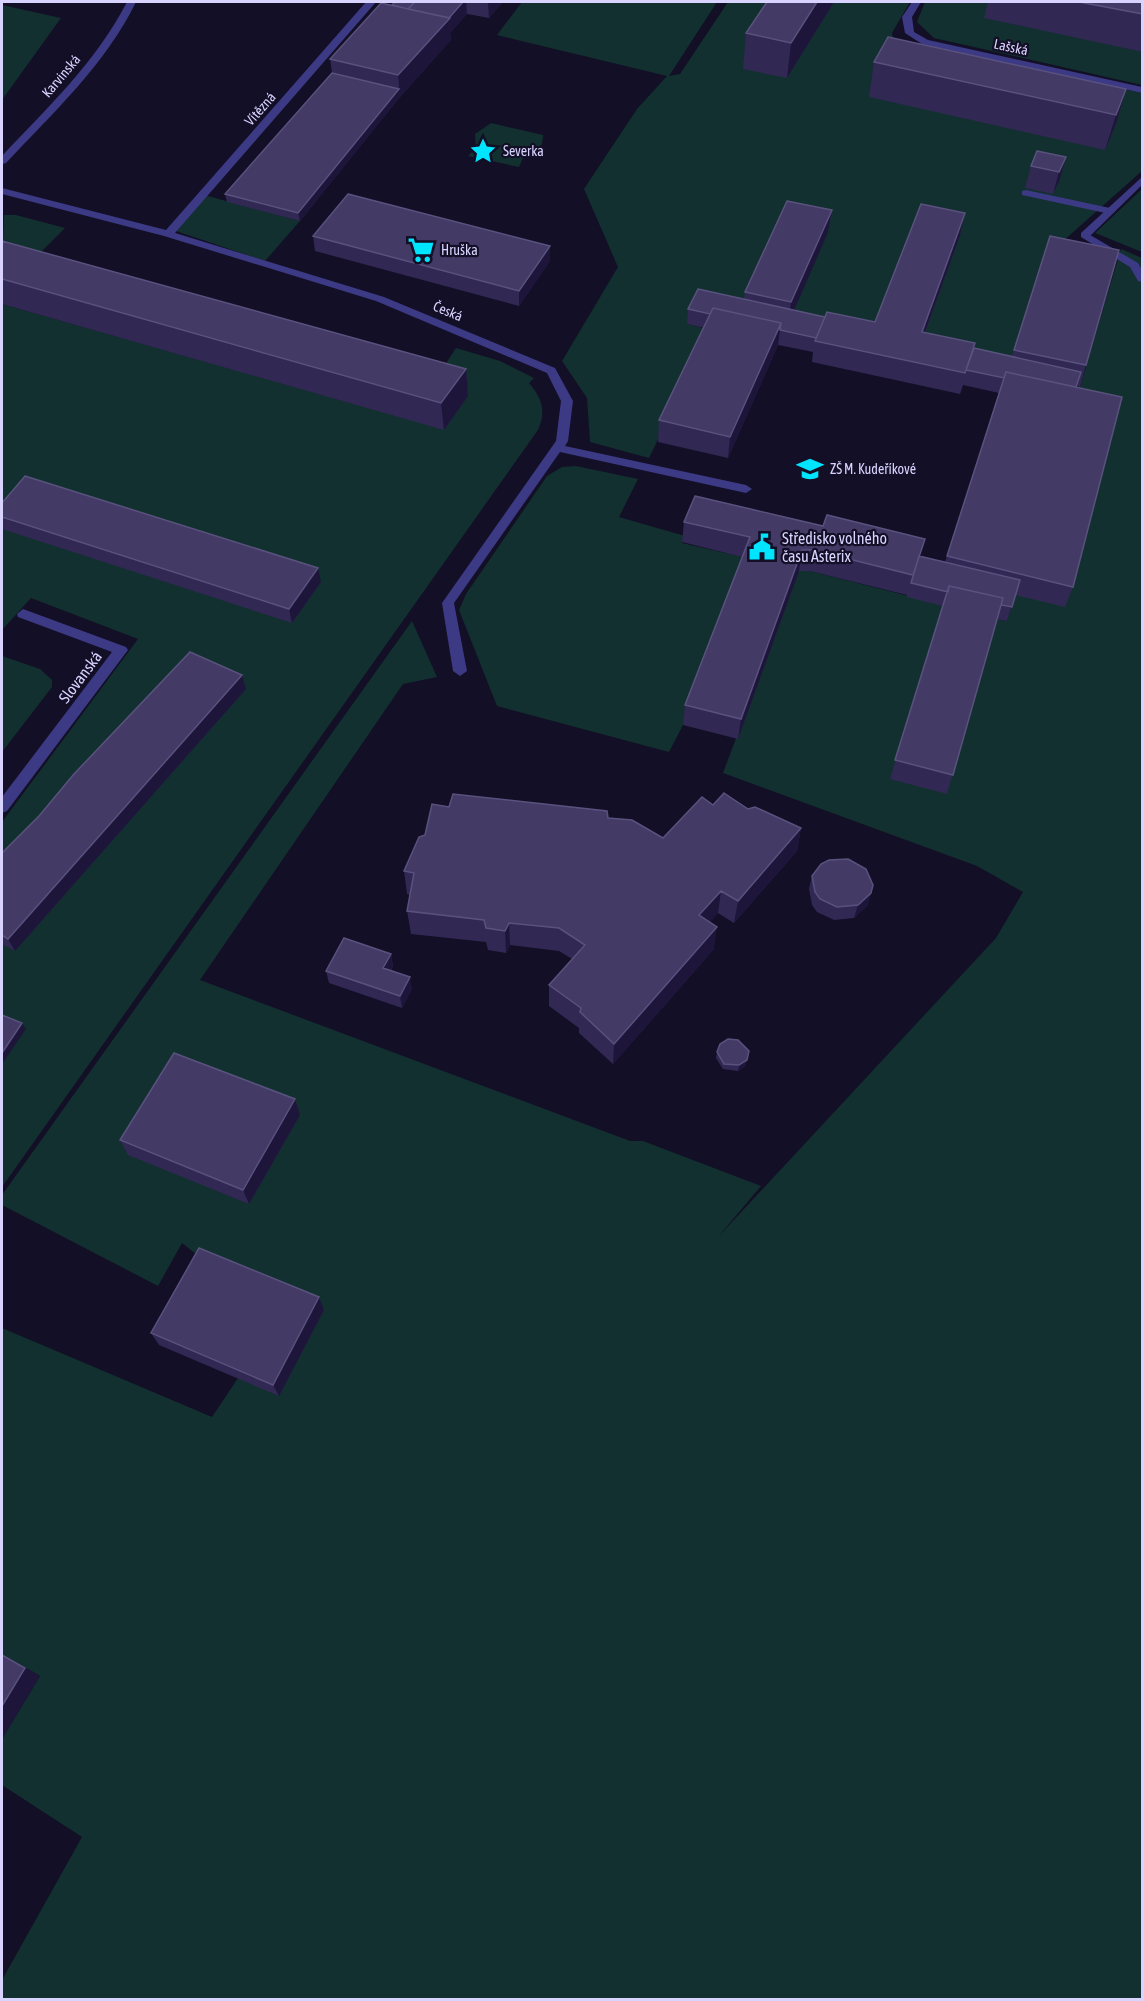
<svg xmlns="http://www.w3.org/2000/svg" width="1144" height="2001" font-family="'Asap Condensed',sans-serif">
<style>
.green{fill:#12302f}
.lines{fill:none;stroke-linecap:round;stroke-linejoin:round}
.service{fill:#3d3a85;fill-rule:evenodd}
.minor{fill:#3d3a85;fill-rule:evenodd}
.wall{fill:#312854}
.shaded-wall{fill:#1d163a}
.building{fill:#433a66;stroke:#5a527e;stroke-width:1.5}
.labels{text-anchor:middle;dominant-baseline:central;stroke-width:4.5;stroke-linejoin:round;paint-order:stroke}
.far-street-label{font-size:14px;fill:#d9d4ff;stroke:#130f26}
.far-poi-label{font-size:14px;fill:#d9d4ff;stroke:#130f26;text-anchor:start}
.poi-label{font-size:16px;fill:#d9d4ff;stroke:#130f26;text-anchor:start}
.street-label{font-size:16px;fill:#d9d4ff;stroke:#130f26}
</style>
<rect width="100%" height="100%" fill="#130f26"/>
<path class="green" d="M522,2H717L669,76L680,74L728,2H910L892,33L893,38L903,43L1142,93V171L1044,258L1008,371L917,354L960,235L871,343L788,324L828,232L743,314L687,324L711,330L649,458L590,442L587,398L562,361L618,267L584,189L637,109L667,76L497,35Z
M925,2H1142V85L934,38L917,22Z
M2,5L61,18L2,100Z
M491,123L543,135C543,150 536,154 523,158L519,167L468,156L476,148L475,134Z
M1142,189V252L1095,233Z
M204,195L300,221L265,261L176,231Z
M4,215H16L65,228L21,272L2,266Z
M1121,249L1142,258V1999H2V1980L82,1837L2,1785V1739L40,1676L2,1654V1328L212,1417L238,1378L280,1396L206,1262L182,1243L158,1286L2,1205V1195L412,621L437,677L403,684L200,980L630,1141H643L761,1186L718,1237L996,938L1023,892L977,866L723,773L799,571H810L1007,621L1076,387H1080Z
M2,304L365,407L431,386L456,348L500,361L534,378L529,383C541,397 547,410 538,430L2,1187V822L138,639L31,598L2,630Z
M576,466L638,479L619,517L685,536L682,543L747,558L683,725L669,752L497,706L459,610L466,594L547,476L562,467Z
M2,656L40,669L52,680V687L2,752Z"/>
<g class="lines">
<path class="service" d="M1026,190L1110,208L1115,211L1110,214L1022,195V191Z
M1085,232L1138,263L1142,270V282L1138,281L1130,267L1081,237V233Z"/>
<path class="minor" d="M127,2H136C105,65 53,113 6,163L2,164V156C48,107 96,62 127,2Z
M366,2H376L175,233L384,297L555,368L573,401L568,441L565,446L746,485L752,489L746,493L560,452L454,603L467,671L460,676L453,671L442,603L556,441L561,401L547,373L376,301L164,236L2,194V188L166,230Z
M912,2H921L912,17L914,32L928,40L1142,87V93L922,44L905,33L902,17Z
M1142,177V185L1089,237H1081V233Z
M23,609L126,647L128,650L7,811L2,813V797L112,652L18,617L17,614Z"/>
</g>
<path class="wall" d="M395,2H503L489,18L467,14L450,33L451,40L400,97L300,221L227,202L225,194L332,73L330,59Z
M834,2L787,78L743,69L746,33Z
M988,2H1143V52L984,18Z
M874,62L1126,89L1116,124L1105,150L869,97Z
M1066,157L1060,179L1053,194L1025,188L1031,166Z
M832,210L828,232L794,310L825,317L875,322L965,213L960,235L925,333L973,349L1012,356L1050,236L1086,365L1080,387L1077,386L1073,587L1065,607L1015,595L1007,621L997,619L947,794L890,779L943,606L907,597V595L810,571H799L738,739L683,725L685,705L742,557L682,542L684,522L921,557L945,562L999,393L963,385L960,394L812,362L813,352L778,345L728,458L658,442L659,420L704,328L687,324L688,309L744,299L745,292Z
M313,236L550,246V261L519,306L315,251Z
M2,241L466,369L468,396L444,430L2,304Z
M2,503L321,582L292,623L2,529Z
M242,675L246,689L15,951L2,944V853Z
M713,805L748,809L801,828L797,851L734,923L718,913L710,922L714,949L613,1064L579,1033V1028L549,1006V985L572,959L559,951L510,945L506,953L488,950L486,942L411,934L407,911L410,895L407,894L404,871L425,835L449,807L608,818L663,838Z
M812,876L871,893L867,906L854,918L834,920L817,912L812,905L809,889Z
M391,954L393,966L391,971L412,989L402,1008L329,983L326,971Z
M717,1052L746,1066L738,1071L723,1069L716,1058Z
M295,1099L300,1115L249,1204L128,1155L120,1140Z
M324,1310L279,1396L159,1345L151,1333Z"/>
<path class="shaded-wall" d="M463,2H466L467,14L450,33L451,40L400,97L398,75Z
M489,2H503L489,18L488,3Z
M817,2H834L787,78L791,43Z
M399,89L400,97L300,221L298,213Z
M1126,89L1116,124L1105,150L1116,115Z
M1066,157L1060,179L1053,194L1059,172Z
M832,210L828,232L788,324L791,302Z
M965,213L960,235L917,354L922,332Z
M550,246V261L519,306V291Z
M781,323L778,345L728,458L730,437Z
M466,369L468,396L444,430L441,403Z
M802,550L799,571L738,739L741,719Z
M318,568L321,582L292,623L289,609Z
M242,675L246,689L15,951L8,939Z
M801,828L797,851L734,923L738,901Z
M721,891L718,913L696,938L699,915Z
M871,893L867,906L854,918L858,905Z
M509,923L510,945L506,953L505,931Z
M717,927L714,949L613,1064L614,1044Z
M391,954L393,966L385,980L383,968Z
M410,977L412,989L402,1008L400,996Z
M22,1023L26,1029L2,1064V1053Z
M747,1060L746,1066L738,1071L739,1065Z
M295,1099L300,1115L249,1204L243,1190Z
M319,1297L324,1310L279,1396L273,1385Z
M2,1654L40,1676L2,1739Z"/>
<path class="building" d="M395,2H415L408,9L392,5Z
M415,2H463L449,18L408,9Z
M767,2H817L791,43L746,33Z
M1079,2H1143V14Z
M381,3L450,18L398,75L330,59Z
M888,37L1126,89L1116,115L874,62Z
M332,73L399,89L298,213L225,194Z
M1037,151L1066,157L1059,172L1031,166Z
M348,194L550,246L519,291L313,236Z
M787,201L832,210L791,302L745,292Z
M921,204L965,213L922,332L975,343L965,373L815,341L827,312L875,322Z
M1050,236L1119,250L1086,365L1014,350Z
M2,241L466,369L441,403L2,279Z
M698,289L825,317L816,338L780,330L781,323L713,308L710,314L688,309Z
M713,308L781,323L730,437L659,420Z
M974,348L1081,372L1076,387L1006,372L1004,378L966,370Z
M1006,372L1122,397L1073,587L947,556Z
M25,476L318,568L289,609L2,517V503Z
M695,496L823,526L827,515L925,539L913,575L813,550H802L741,719L685,705L750,537L684,522Z
M919,556L1020,580L1012,607L1001,605L1003,598L949,586L948,592L911,583Z
M949,586L1003,598L953,775L895,760Z
M190,652L242,675L8,939L2,935V853L39,816L74,774Z
M724,793L748,809L755,807L801,828L738,901L721,891L699,915L717,927L614,1044L580,1012L581,1008L549,985L585,945L559,928L509,923L505,931L486,928L484,920L407,911L414,873L404,871L419,837L425,835L432,804L449,807L453,794L607,811L608,818L632,820L663,838L702,797L713,805Z
M848,859L866,869L873,885L871,893L858,905L837,907L820,899L815,892L812,876L821,864L829,860Z
M344,938L391,954L383,968L410,977L400,996L326,971Z
M2,1015L22,1023L2,1053Z
M728,1039L738,1040L749,1051L747,1060L739,1065L724,1064L717,1052L720,1044Z
M174,1053L295,1099L243,1190L120,1140Z
M199,1248L319,1297L273,1385L151,1333Z
M2,1655L25,1668L2,1706Z"/>
<defs>
<g id="sight-bare" transform="scale(2.07)"><path d="M0-6L1.8-2.2L6-1.7L2.9 1.2L3.7 5.4L0 3.3L-3.7 5.4L-2.9 1.2L-6-1.7L-1.8-2.2Z" fill="#00e5ff" stroke="#130f26" stroke-width="2.5" paint-order="stroke"/></g>
<g id="supermarket-bare" transform="scale(2.07)"><path d="M-6-5.5h2.5l.6 2H6L4.5 2H-2.5L-4.4-4H-6ZM-1.5 3.2a1.3 1.3 0 1 0 .1 0ZM3 3.2a1.3 1.3 0 1 0 .1 0Z" fill="#00e5ff" stroke="#130f26" stroke-width="2.5" paint-order="stroke"/></g>
<g id="school-bare" transform="scale(2.07)"><path d="M0-5L7-2L0 1L-7-2ZM-4 1L0 2.5L4 1V4Q0 6-4 4Z" fill="#00e5ff" stroke="#130f26" stroke-width="2.5" paint-order="stroke"/></g>
<g id="civic-bare" transform="scale(2.07)"><path d="M-.6-6.5H3V-4.5H.6V-3L4-1V1h2V6H-6V1h2V-1L-.6-3ZM-1.2 2.5V6h2.4V2.5Z" fill="#00e5ff" stroke="#130f26" stroke-width="2.5" paint-order="stroke"/></g>
</defs>
<g fill-rule="evenodd">
<use href="#sight-bare" x="483" y="151"/>
<use href="#supermarket-bare" x="421" y="250"/>
<use href="#school-bare" x="810" y="469"/>
<use href="#civic-bare" x="762" y="547"/>
</g>
<g class="labels">
<g class="far-street-label">
<text transform="translate(1011 47) rotate(12)">Lašská</text>
<text transform="translate(61 76) rotate(-50)">Karvinská</text>
<text transform="translate(260 109) rotate(-49)">Vítězná</text>
<text transform="translate(448 311) rotate(23)">Česká</text>
</g>
<g class="far-poi-label">
<text x="503" y="151">Severka</text>
<text x="441" y="250">Hruška</text>
<text x="830" y="469">ZŠ M. Kudeříkové</text>
</g>
<g class="poi-label">
<text x="782" y="538">Středisko volného<tspan x="782" dy="18">času Asterix</tspan></text>
</g>
<g class="street-label">
<text transform="translate(80 677) rotate(-53)">Slovanská</text>
</g>
</g>
<rect width="1144" height="2001" fill="none" stroke="#d9d4ff" stroke-width="6"/>
</svg>
